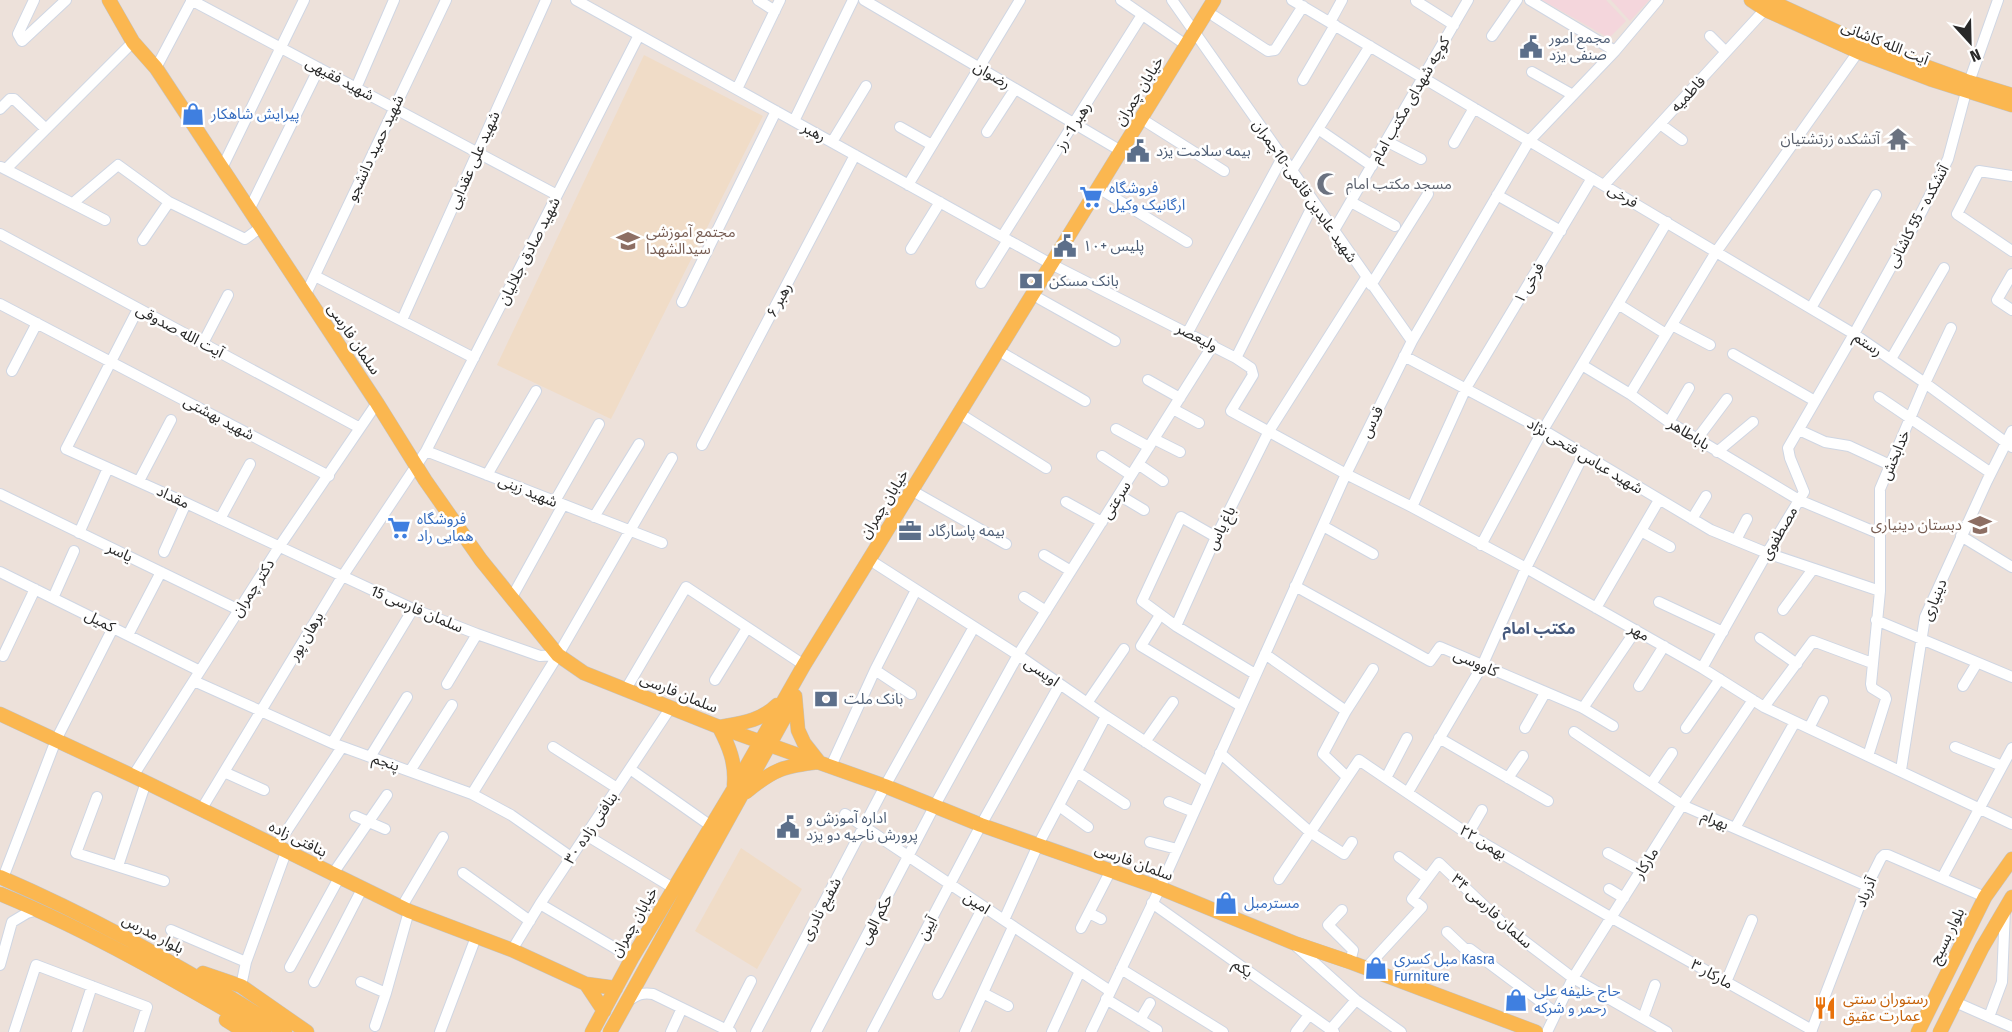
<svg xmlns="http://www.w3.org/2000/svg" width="2012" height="1032" font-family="'Fira Sans Condensed','Noto Sans Arabic',sans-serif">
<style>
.education{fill:#f0dcc7}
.medical{fill:#f4d6dc}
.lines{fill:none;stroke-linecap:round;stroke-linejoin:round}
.minor-casing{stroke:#cfd6e3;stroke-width:12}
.major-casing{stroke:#c3c3c3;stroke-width:15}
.minor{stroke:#fff;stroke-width:10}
.major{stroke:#fbb750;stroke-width:14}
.labels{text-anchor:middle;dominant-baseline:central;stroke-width:5;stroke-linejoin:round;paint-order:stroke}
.service-label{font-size:15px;fill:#4e5e75;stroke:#fff;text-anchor:start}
.street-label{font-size:15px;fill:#292929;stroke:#fff}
.shop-label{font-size:15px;fill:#366cbe;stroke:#fff;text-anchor:start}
.worship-label{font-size:15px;fill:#5b616d;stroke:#fff;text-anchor:end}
.education-label{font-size:15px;fill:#785e54;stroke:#fff;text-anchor:start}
.food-label{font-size:15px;fill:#c56008;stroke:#fff;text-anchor:start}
.neighbourhood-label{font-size:16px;font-weight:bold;fill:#46597d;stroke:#fff}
</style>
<rect width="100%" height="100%" fill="#ede1da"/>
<path class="education" d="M644,55L763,116L611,419L497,365Z
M741,848L802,889L757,969L695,931Z"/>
<path class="medical" d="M1542,0H1606L1626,21L1609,38Z
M1611,0H1649L1630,21Z"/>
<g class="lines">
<g class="minor-casing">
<path id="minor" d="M34,0L18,34L22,41L66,0
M191,0L557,195
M576,0L1051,264L1236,358L1251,368L1253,375L1231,411L1346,474L1412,507L1526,568L1702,668L1764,707L2012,824
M758,0L775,11
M864,0L1121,151
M1121,0L1186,45
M1172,0L1412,341
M1292,0L1854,334L1925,383L2012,447
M1530,0L1615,51
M1416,1L1454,25
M1214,16L1268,51L1275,50L1303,6
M1330,22L1342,0
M1492,36L1517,0
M1710,36L1726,52
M156,68L192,0
M1532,72L1573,95
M1303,80L1335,25
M1969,82L1998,0
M356,88L394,0
M737,89L780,0
M0,109L10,99H14L46,129
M794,121L853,0
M1148,123L1224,171
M1660,124L1682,140
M900,127L932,145
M1318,129L1372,166
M987,132L1015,89
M1386,141L1421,159
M832,142L866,86
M1454,143L1474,108
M1,167L105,220
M222,168L304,0
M6,169L133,42
M1291,172L1370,46
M2012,176L1979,171L1957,214L2012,251
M908,185L1020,0
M1604,185L1770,4
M1105,192L1187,242
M1497,195L1561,231
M1351,202L1395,226
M73,203L118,165L169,202L245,239L260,228
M249,210L319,68
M1333,232L1468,0
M0,234L360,428
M1002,237L1142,15
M143,240L169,202
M911,249L940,202
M2012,274L1997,300L2012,310
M315,276L474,358
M981,283L1008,240
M1371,285L1428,194
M305,296L446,0
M1040,299L1115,341
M682,302L776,111
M0,304L329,476
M1618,304L1666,334
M1811,308L1876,195
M138,309L66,449L186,503L413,609L477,634L540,656L558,655
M402,320L546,0
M1672,325L1710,345
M1188,332L1282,158
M203,343L228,295
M1004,354L1085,401
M1733,354L1815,401
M1404,356L1543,430L1711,530L1767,553L1880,591
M1236,358L1314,203
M1891,359L1944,268
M1582,365L1630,394L1669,422L1799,500L1880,534
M12,371L37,323
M1148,380L1180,398
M1630,394L1716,252L1858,52
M1879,397L1991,473
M1173,409L1199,423
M965,417L1046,468
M1669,422L1689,388
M1116,429L1149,447
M1799,430L1825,442L1849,446L1890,465
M1154,439L1180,452
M1697,439L1727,399
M702,445L855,155
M426,451L662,543
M1717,452L1753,422
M1102,456L1131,475
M1138,464L1163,481
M487,475L536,391
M139,481L171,420
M0,494L239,610
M918,494L1006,544
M1119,495L1144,510
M555,501L599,424
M1066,502L1102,522
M1412,507L1466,388L1592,178
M594,517L639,444
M220,519L250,464
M1692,519L1706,496
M1323,526L1373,554
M1641,531L1670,547
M79,533L108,468
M1961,536L2012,567
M1216,537L1181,517L1142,601L1176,626L1255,674
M1736,540L1747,519
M1481,545L1543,430L1667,222
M164,552L186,503
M1044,555L1071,571
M876,564L1018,655L1106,716L1207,782
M0,572L200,671
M1295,586L1430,661L1440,647L1583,708L1613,726
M512,597L563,505
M1024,597L1046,611
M53,598L74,551
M1659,602L1723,632
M1596,608L1659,500
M1783,610L1813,569
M1160,615L1141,646L1241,706
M1876,620L2012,677
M1176,626L1216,537L1269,431L1366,278
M128,635L161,572
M1760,638L1797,664
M1265,654L1346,711
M3,656L35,589
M1702,668L1767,553L1804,492L1790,458L1788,448L1854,334L1922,211L1948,159L1966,92
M875,670L911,694
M715,680L747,628
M194,681L332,743L472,794L511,815L571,857
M447,684L477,634
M1639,686L1664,646
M1963,686L1977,663
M626,689L686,587L804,665
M1087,703L1124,649
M1764,707L1813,641L1872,663
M1583,708L1636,630
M1525,728L1545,693
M1686,728L1720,679
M1809,728L1823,701
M1574,732L1682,805L1867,886
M1439,738L1548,801
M1145,742L1173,702
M332,743L413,609
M553,747L617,788
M1955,747L2002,766
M1220,753L1310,832L1344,854L1352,842
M1868,756L1886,699L1885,696L1872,688L1871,684L1880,591V489L1925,383L1951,328
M370,757L407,697
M831,766L875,670L916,590
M630,769L711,826
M1901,770L1925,617L1987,481L2012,431
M410,771L452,705
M224,772L264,790
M1077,772L1125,804
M133,776L279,547L377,403
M1347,777L1323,754L1346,711L1373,669
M1386,778L1407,738
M1508,778L1523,756
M1651,784L1672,753
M1408,792L1482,666L1526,568L1584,454
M472,794L558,655L672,458
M97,797L76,853L164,881
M1169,802L1194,812
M1059,806L1088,827
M201,810L342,577L426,451L639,35
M845,814L1110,991
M355,816L385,829
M1735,828L1795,722
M1468,834L1482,810
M586,835L673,888
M1150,842L1177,849
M276,847L342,747
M1608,853L1641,871
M1399,857L1427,878
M118,866L146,782
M463,873L530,921
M332,875L387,795
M3,878L56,740L113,628
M1942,878L2012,748
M1279,879L1359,760L1468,834L1612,918L1812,1030
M1609,889L1624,898
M1152,903L1334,1032
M540,904L632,958
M401,908L443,837
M1342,910L1328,925L1353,950L1350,962
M1089,913L1101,919
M1004,920L1038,845L1106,716
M1081,928L1111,870
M171,930L246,962
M1447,932L1465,949H1470L1556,1013
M1296,946L1356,1000L1401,1032
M512,950L540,904L671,707
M0,965L12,922L27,913L38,910
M290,967L339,878
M1366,968L1422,907L1412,899L1439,863L1511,931L1573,978L1667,1032
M1121,969L1223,1032
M314,982L362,889
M361,982L386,993
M1726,982L1752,920
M241,986L246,962L286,852
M983,993L1008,1006
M938,994L983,907
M1106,999L1157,1030
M628,1001C637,995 642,992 653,994L731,1032
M1955,1002L2012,1027
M1989,1017L2002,982L2005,909
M1643,1018L1655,985
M1140,1020L1150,1003
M375,1026L386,993L409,911
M726,1030L751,981
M1330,1030L1356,1000
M14,1032L36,965L147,1007L139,1032
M77,1032L92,986
M440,1032L476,937
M671,1032L682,1008
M756,1032L885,786L974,627
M816,1032L935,805L1018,655L1213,345
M872,1032L981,825L1060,684
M965,1032L1013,927
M1052,1032L1080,971
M1091,1032L1160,888L1346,474L1412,341L1529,141L1615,51L1658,0
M1296,1032L1309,1015
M1547,1032L1573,978L1682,805L1753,700
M1811,1032L1867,886L1881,858L1884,855H1888L1985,897"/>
</g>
<g class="major-casing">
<path id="major" d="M109,0L133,42L156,68L377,403L425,480L481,560L558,655L584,673L719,727L885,786L981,825L1160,888L1294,943L1350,962L1536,1032
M1751,0L1766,10L1861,53L1930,79L2012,105
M1768,0L1864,44L1969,82L2012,95
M0,714L133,776L409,911L512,950L586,984L616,988
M734,785C736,763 729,746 719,727C741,723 761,721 777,705
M746,792C774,769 784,766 819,762L804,743L798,730L795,696
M0,877C99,920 194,973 285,1032
M0,894C92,932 178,982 264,1032
M203,973L241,986L307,1032
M586,984L604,1011
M226,1020L245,1032
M592,1032L632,958L733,790L804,665L1214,0
M610,1032L787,713
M1918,1032L1985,897L2012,859
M1940,1032L1982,948L2012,897"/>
</g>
<use href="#minor" class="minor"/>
<use href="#major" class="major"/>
</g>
<defs>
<g id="civic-bare" transform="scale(1.8)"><path d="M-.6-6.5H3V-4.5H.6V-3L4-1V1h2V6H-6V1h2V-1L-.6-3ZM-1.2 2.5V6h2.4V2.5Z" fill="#5c6f8a" stroke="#fff" stroke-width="2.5" paint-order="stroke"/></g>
<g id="shop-bare" transform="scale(1.8)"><path d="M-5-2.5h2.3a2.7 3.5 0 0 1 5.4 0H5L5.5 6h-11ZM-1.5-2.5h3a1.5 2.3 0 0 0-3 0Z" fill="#3f7fe0" stroke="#fff" stroke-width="2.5" paint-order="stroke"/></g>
<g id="temple-bare" transform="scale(1.8)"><path d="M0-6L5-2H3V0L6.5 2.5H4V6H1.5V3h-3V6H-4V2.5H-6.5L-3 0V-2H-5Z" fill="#6b7280" stroke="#fff" stroke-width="2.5" paint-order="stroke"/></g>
<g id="mosque-bare" transform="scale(1.8)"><path d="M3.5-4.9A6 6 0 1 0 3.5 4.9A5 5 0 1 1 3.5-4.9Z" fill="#6b7280" stroke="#fff" stroke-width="2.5" paint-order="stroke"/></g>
<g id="supermarket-bare" transform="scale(1.8)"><path d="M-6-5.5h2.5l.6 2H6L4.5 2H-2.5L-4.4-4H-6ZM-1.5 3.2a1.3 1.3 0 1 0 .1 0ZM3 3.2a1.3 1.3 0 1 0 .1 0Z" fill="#3f7fe0" stroke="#fff" stroke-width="2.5" paint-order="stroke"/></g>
<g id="school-bare" transform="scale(1.8)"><path d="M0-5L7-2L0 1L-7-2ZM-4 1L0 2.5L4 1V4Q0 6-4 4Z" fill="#8d6e63" stroke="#fff" stroke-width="2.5" paint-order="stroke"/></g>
<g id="bank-bare" transform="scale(1.8)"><path d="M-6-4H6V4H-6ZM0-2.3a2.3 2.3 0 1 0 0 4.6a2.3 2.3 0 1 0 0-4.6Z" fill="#5c6f8a" stroke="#fff" stroke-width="2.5" paint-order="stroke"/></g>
<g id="office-bare" transform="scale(1.8)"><path d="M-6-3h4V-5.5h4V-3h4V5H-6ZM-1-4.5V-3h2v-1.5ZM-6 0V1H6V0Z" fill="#5c6f8a" stroke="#fff" stroke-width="2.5" paint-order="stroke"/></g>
<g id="restaurant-bare" transform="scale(1.8)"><path d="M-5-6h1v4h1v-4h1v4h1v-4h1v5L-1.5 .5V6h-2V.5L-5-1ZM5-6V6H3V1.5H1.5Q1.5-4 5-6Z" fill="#e8710a" stroke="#fff" stroke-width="2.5" paint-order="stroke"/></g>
</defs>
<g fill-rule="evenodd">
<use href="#civic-bare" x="1531" y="47"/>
<use href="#shop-bare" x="193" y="114"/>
<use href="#temple-bare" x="1898" y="139"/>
<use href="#civic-bare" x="1138" y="151"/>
<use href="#mosque-bare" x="1328" y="184"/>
<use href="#supermarket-bare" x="1091" y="197"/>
<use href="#school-bare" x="628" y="241"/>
<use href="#civic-bare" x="1065" y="246"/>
<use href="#bank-bare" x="1031" y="281"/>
<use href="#school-bare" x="1980" y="525"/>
<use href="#supermarket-bare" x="399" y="528"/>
<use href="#office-bare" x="910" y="531"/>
<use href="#bank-bare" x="826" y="699"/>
<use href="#civic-bare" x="788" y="827"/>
<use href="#shop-bare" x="1226" y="903"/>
<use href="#shop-bare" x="1376" y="968"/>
<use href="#shop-bare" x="1516" y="1000"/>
<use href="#restaurant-bare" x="1825" y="1008"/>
</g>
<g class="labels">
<g class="service-label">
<text x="1549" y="38">مجمع امور<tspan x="1549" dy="17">صنفی یزد</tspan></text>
<text x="1156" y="151">بيمه سلامت يزد</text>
<text x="1083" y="246">پلیس +۱۰</text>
<text x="1049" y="281">بانک مسکن</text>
<text x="928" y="531">بیمه پاسارگاد</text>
<text x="844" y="699">بانک ملت</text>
<text x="806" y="818">اداره آموزش و<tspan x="806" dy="17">پرورش ناحیه دو یزد</tspan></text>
</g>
<g class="street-label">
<text transform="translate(1885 43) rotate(22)">آیت الله کاشانی</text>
<text transform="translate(992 75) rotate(30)">رضوان</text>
<text transform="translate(340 79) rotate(28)">شهید فقیهی</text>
<text transform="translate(1139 91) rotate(-58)">خیابان چمران</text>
<text transform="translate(1688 94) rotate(-47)">فاطمیه</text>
<text transform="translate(1410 100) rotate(-60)">کوچه شهدای مکتب امام</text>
<text transform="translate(1073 126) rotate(-58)">رهبر 1- رز</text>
<text transform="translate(814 132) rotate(29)">رهبر</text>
<text transform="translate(375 148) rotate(-65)">شهید حمید دانشجو</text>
<text transform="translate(474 160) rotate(-66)">شهید علی عقدایی</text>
<text transform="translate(1305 191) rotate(55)">شهید عابدین قائمی-10چمران</text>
<text transform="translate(1623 196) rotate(31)">فرخی</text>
<text transform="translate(1918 216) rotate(-62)">آتشکده - 55 کاشانی</text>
<text transform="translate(529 251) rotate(-63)">شهید صادق جلالیان</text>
<text transform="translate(1529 283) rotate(-59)">فرخی ۱</text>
<text transform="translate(779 300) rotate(-62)">رهبر ۶</text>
<text transform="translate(180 331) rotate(28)">آیت الله صدوقی</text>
<text transform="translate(1197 337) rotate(27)">ولیعصر</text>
<text transform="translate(354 339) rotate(56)">سلمان فارسی</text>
<text transform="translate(1868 344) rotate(34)">رستم</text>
<text transform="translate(219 418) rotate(28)">شهید بهشتی</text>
<text transform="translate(1372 422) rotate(-64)">قدس</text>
<text transform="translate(1689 434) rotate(32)">باباطاهر</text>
<text transform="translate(1895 455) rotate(-67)">خدابخش</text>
<text transform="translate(1585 456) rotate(31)">شهید عباس فتحی نژاد</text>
<text transform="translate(528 491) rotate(22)">شهید زینی</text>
<text transform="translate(173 497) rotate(25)">مقداد</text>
<text transform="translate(1116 500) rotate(-58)">سرعتی</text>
<text transform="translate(884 504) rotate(-58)">خیابان چمران</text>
<text transform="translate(1221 528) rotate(-64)">باغ یاس</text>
<text transform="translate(1779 533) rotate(-60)">مصطفوی</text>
<text transform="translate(120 552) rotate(26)">یاسر</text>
<text transform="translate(253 588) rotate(-57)">دکتر چمران</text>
<text transform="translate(1934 600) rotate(-68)">دینیاری</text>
<text transform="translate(417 609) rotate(23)">سلمان فارسی 15</text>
<text transform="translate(100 621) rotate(27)">کمیل</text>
<text transform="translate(1639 632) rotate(29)">مهر</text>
<text transform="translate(306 636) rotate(-59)">برهان پور</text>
<text transform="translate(1476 663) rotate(24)">کاووسی</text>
<text transform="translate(1042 672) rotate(35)">اویسی</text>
<text transform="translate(679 693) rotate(22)">سلمان فارسی</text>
<text transform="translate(386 762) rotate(19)">پنجم</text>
<text transform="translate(1715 820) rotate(23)">بهرام</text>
<text transform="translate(591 828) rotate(-56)">بنافتی زاده ۳۰</text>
<text transform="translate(298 839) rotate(26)">بنافتی زاده</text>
<text transform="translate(1483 842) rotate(31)">۲۲ بهمن</text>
<text transform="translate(1134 862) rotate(20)">سلمان فارسی</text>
<text transform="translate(1646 863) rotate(-58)">مارکار</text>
<text transform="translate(1866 892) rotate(-67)">آذرباد</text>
<text transform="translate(977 903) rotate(33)">امین</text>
<text transform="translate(821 909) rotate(-62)">شفیع نادری</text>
<text transform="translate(1492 911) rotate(42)">سلمان فارسی ۳۴</text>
<text transform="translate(876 919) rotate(-62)">حکم الهی</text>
<text transform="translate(634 922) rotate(-60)">خیابان چمران</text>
<text transform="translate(927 928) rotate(-62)">آیین</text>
<text transform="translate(153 934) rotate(28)">بلوار مدرس</text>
<text transform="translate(1947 936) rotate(-64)">بلوار بسیج</text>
<text transform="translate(1243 968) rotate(36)">یکم</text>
<text transform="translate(1712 974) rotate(29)">مارکار ۳</text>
</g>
<g class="shop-label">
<text x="211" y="114">پیرایش شاهکار</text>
<text x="1109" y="188">فروشگاه<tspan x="1109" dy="17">ارگانیک وکیل</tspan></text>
<text x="417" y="519">فروشگاه<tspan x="417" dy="17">همایی راد</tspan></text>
<text x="1244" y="903">مسترمبل</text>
<text x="1394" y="959">مبل کسری Kasra<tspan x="1394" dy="17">Furniture</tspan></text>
<text x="1534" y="991">حاج خلیفه علی<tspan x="1534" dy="17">رحمر و شرکه</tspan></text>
</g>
<g class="worship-label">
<text x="1880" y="139">آتشکده زرتشتیان</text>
<text x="1346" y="184" text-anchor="start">مسجد مکتب امام</text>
</g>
<g class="education-label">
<text x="646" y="232">مجتمع آموزشی<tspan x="646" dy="17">سیدالشهدا</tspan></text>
<text x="1962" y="525" text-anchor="end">دبستان دینیاری</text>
</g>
<g class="food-label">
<text x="1843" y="999">رستوران سنتی<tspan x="1843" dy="17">عمارت عقیق</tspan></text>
</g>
<g class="neighbourhood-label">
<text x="1539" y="628">مکتب امام</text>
</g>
</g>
<g transform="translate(1970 42) rotate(158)" stroke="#ffffff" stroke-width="4.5" paint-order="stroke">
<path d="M0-4.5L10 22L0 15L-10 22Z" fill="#292929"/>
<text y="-9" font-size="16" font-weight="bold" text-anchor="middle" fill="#292929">N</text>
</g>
</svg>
